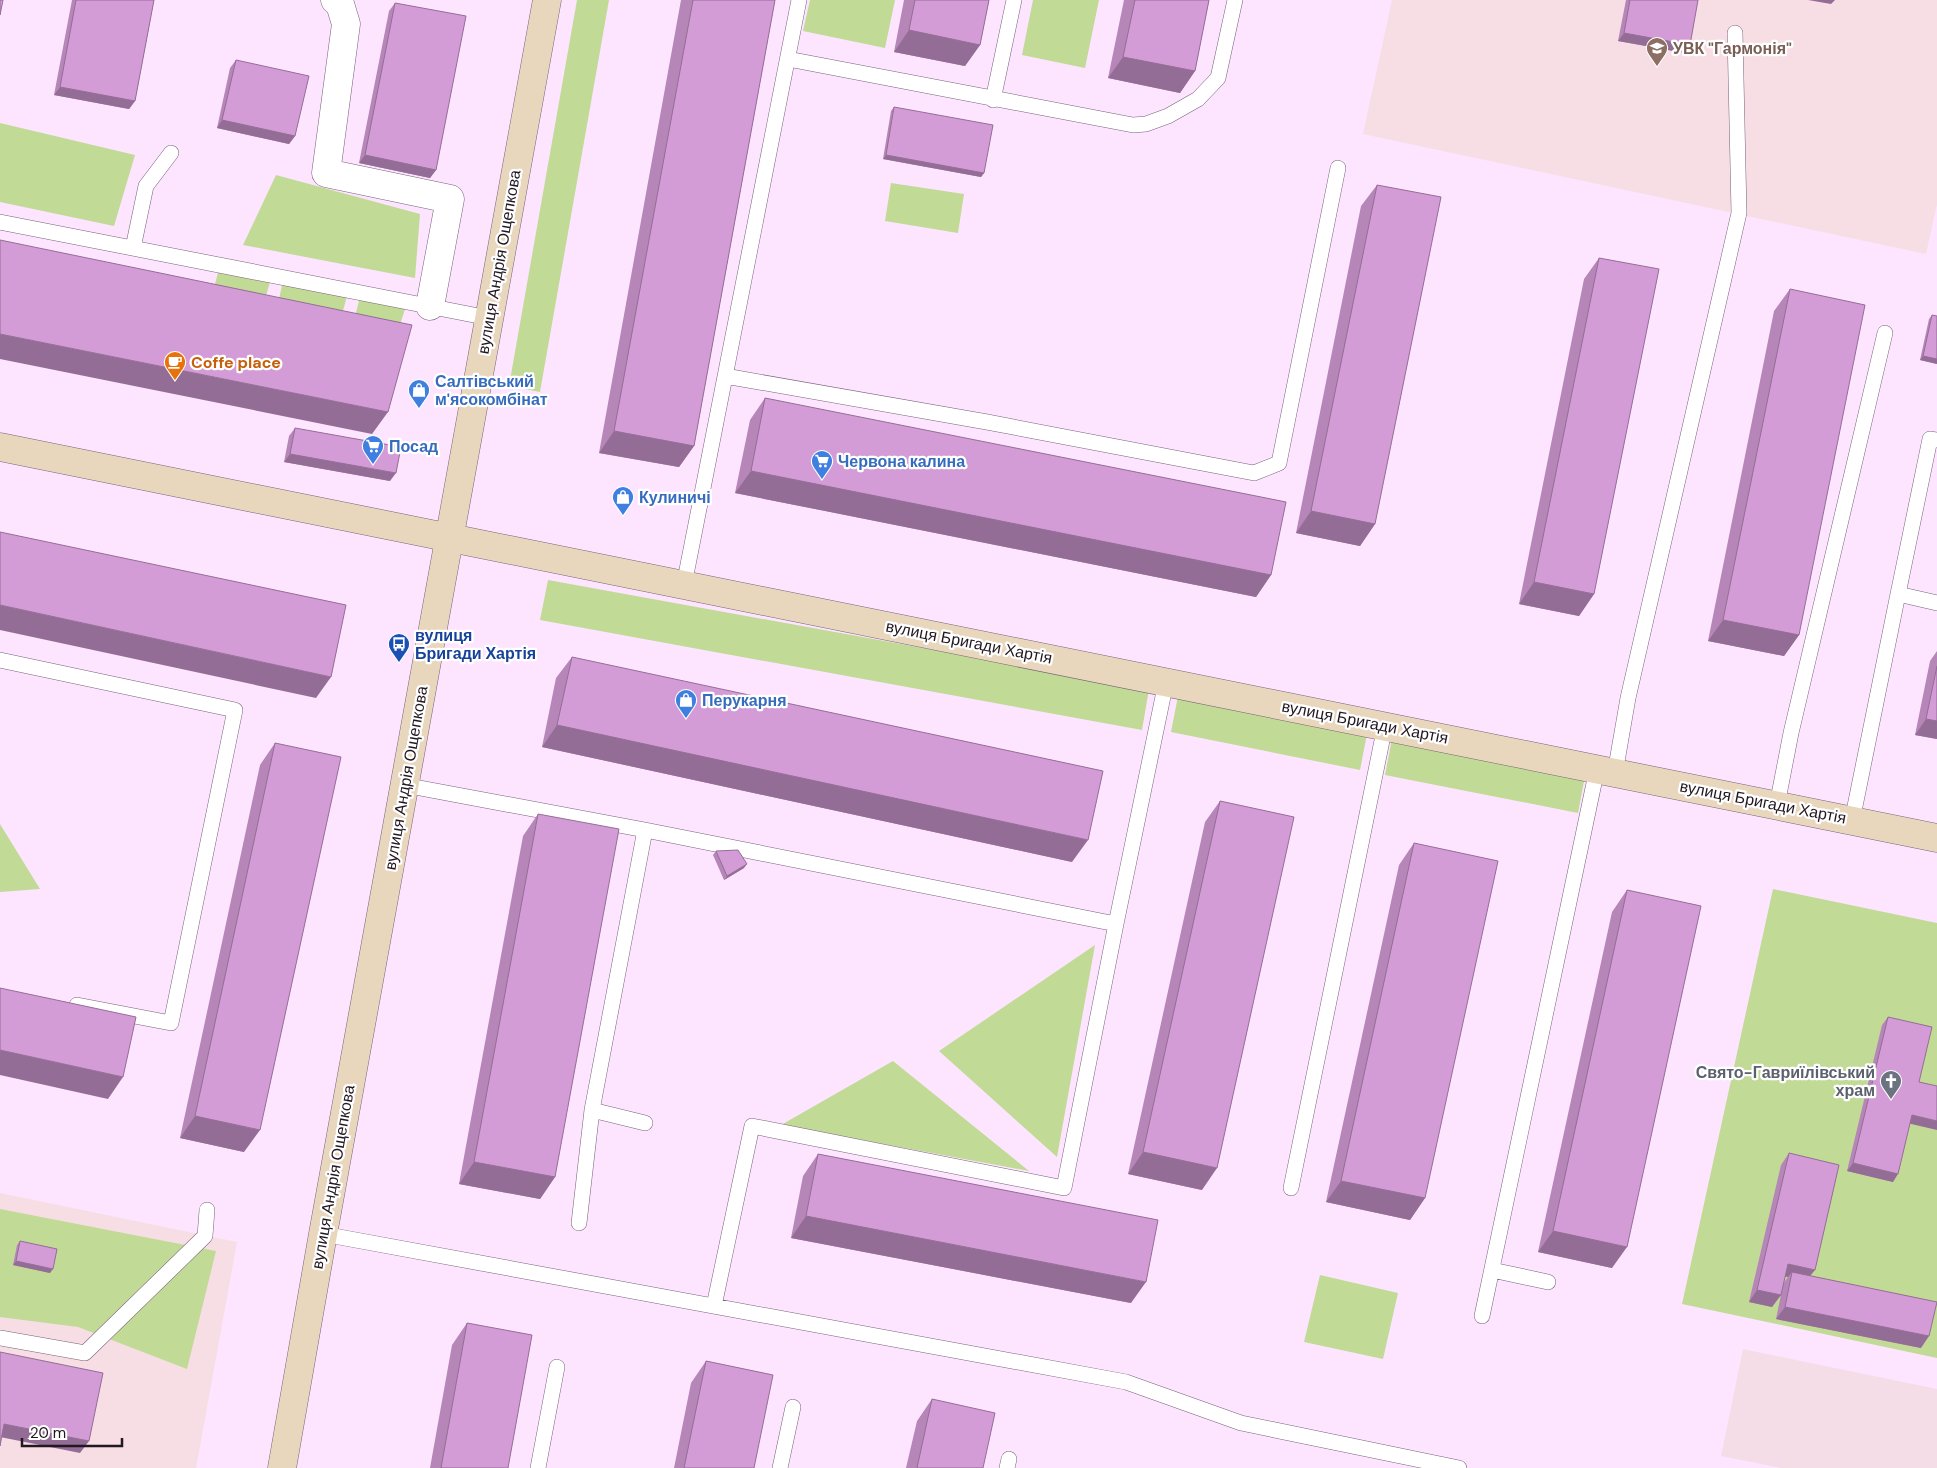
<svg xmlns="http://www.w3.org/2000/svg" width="1937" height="1468" font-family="'DM Sans',sans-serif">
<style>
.industrial{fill:#f5dde8}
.education{fill:#f7dde4}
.green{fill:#c1da96}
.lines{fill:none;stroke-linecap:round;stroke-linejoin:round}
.lane-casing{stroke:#786279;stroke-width:16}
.street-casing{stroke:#786279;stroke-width:29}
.secondary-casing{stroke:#786279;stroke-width:29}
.lane{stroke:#fff;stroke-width:15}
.street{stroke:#fff;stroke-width:28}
.secondary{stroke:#e8d7bd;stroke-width:28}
.wall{fill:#b686b8;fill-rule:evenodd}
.shaded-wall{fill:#946d96}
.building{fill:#d49cd6;stroke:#946d96}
.labels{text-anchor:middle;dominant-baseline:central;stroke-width:4.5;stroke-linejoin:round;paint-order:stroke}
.education-label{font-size:16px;font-weight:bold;fill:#785e54;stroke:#fff;text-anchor:start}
.street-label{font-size:16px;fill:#211821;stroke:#fff}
.food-label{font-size:16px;font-weight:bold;fill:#c56008;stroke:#fff;text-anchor:start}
.shop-label{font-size:16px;font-weight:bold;fill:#366cbe;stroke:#fff;text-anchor:start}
.transit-label{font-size:16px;font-weight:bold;fill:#164399;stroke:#fff;text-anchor:start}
.worship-label{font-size:16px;font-weight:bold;fill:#5b616d;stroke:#fff;text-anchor:end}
</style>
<rect width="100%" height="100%" fill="#fee5ff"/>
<path class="industrial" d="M1743,1349L1937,1389V1468H1781L1721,1456Z"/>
<path class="education" d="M1392,0H1937V204L1926,254L1363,134Z
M0,1193L237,1242L196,1468H0Z"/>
<path class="green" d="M577,0H609L540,392L509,386Z
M810,0H895L885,48L803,31Z
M1033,0H1099L1085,68L1022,55Z
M0,123L135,155L114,226L0,202Z
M276,175L420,214L415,278L243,245Z
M891,183L964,194L958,233L885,221Z
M219,269L271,279L264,302L212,295Z
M283,281L347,296L341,318L277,308Z
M360,297L406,306L398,331L353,324Z
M548,580L1149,689L1142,730L540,620Z
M1178,696L1367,734L1360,770L1171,732Z
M1392,739L1585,776L1578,813L1385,775Z
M0,824L40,889L0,892Z
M1773,889L1937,923V1358L1682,1304Z
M1095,945L1057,1157L939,1051Z
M893,1061L1029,1171L781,1125Z
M0,1209L216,1251L187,1369L78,1327L0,1317Z
M1320,1275L1398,1293L1383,1359L1304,1342Z"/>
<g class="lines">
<g class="lane-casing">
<path id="lane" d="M788,59L1133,125L1146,124L1168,116L1198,99L1218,78L1235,0
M993,100L1014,0
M0,222L489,318
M133,248L146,186L171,153
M725,376L987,422L1254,473L1279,463L1338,168
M684,585L799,0
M1898,594L1930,439L1937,440
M0,660L235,710L171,1023L77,1005
M1615,773L1628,698L1739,213L1735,33
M404,785L645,830L1116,924L1166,682
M1777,805L1791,733L1885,333
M1852,821L1898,594L1937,603
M592,1110L645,1123
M1291,1188L1385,726
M579,1223L592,1110L645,830
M323,1234L1126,1382L1241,1423L1459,1468
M1492,1270L1548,1282
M714,1306L752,1126L1064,1188L1116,924
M1482,1316L1597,769
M0,1338L85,1353L205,1236L207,1210
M538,1468L557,1367
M780,1468L793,1407
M1007,1468L1009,1459"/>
</g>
<g class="street-casing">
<path id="street" d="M335,0L340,4L346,24L326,173L450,199L430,306"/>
</g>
<g class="secondary-casing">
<path id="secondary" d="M0,447L1937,838
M282,1468L323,1234L547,0"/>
</g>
<use href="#lane" class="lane"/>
<use href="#street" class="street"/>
<use href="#secondary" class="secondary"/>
</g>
<path class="wall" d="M72,0H154L135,101L129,109L54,95Z
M681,0H775L694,446L679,467L599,453Z
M904,0H989L980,45L965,66L894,52Z
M1124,0H1209L1195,71L1180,93L1108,78Z
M1626,0H1698L1685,53L1618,41Z
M395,3L436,170L430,178L359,163L389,11Z
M236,60L295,136L289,144L217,128L230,68Z
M894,107L984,173L981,177L883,159L891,111Z
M1377,185L1375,524L1360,546L1296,533L1361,206Z
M1599,258L1594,594L1579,616L1519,604L1584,279Z
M1790,289L1799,635L1784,656L1708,641L1774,311Z
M1932,315L1937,364L1920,360L1929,319Z
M765,398L1271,575L1256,597L735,493L750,420Z
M295,428L390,481L284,462L289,436Z
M1937,651V739L1915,735L1930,661Z
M572,657L1072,862L542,747L556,678Z
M275,743L244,1152L180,1138L260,765Z
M1220,801L1202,1190L1128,1174L1205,822Z
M538,814L555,1177L540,1199L459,1184L523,836Z
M1414,843L1425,1198L1410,1220L1326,1202L1399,865Z
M716,851L744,868L724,880L713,855Z
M1627,890L1612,1268L1538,1252L1612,912Z
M1888,1017L1919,1082L1910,1124L1893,1182L1847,1171L1882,1025Z
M1789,1153L1810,1276L1921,1348L1776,1319L1783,1285L1781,1295L1772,1307L1749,1302L1781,1165ZM1785,1277H1788L1783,1284Z
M818,1154L1131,1303L791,1238L803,1176Z
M20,1241L50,1273L13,1265L17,1245Z
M467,1323L508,1468H430L452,1345Z
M706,1361L754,1468H674L691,1383Z
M932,1399L983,1468H906L917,1421Z"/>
<path class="shaded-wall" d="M1808,0H1835L1831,4Z
M909,30L980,45L965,66L894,52Z
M1624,33L1690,45L1685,53L1618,41Z
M1123,57L1195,71L1180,93L1108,78Z
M60,87L135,101L129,109L54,95Z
M222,120L295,136L289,144L217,128Z
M365,155L436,170L430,178L359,163Z
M886,155L984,173L981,177L883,159Z
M0,334L388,412L372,434L0,359Z
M1923,356L1937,359V364L1920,360Z
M614,431L694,446L679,467L599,453Z
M290,454L396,473L390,481L284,462Z
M751,471L1271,575L1256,597L735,493Z
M1311,511L1375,524L1360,546L1296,533Z
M1534,582L1594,594L1579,616L1519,604Z
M0,605L331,677L316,698L0,630Z
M1723,620L1799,635L1784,656L1708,641Z
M1926,719L1937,721V739L1915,735Z
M557,725L1088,840L1072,862L542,747Z
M747,864L744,868L724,880L727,876Z
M0,1050L123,1077L108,1099L0,1075Z
M1912,1115L1937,1121V1130L1907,1123Z
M195,1116L260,1130L244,1152L180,1138Z
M1143,1152L1217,1168L1202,1190L1128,1174Z
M474,1162L555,1177L540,1199L459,1184Z
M1853,1163L1898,1174L1893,1182L1847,1171Z
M1341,1181L1425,1198L1410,1220L1326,1202Z
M806,1216L1146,1282L1131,1303L791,1238Z
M1553,1231L1627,1247L1612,1268L1538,1252Z
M16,1261L53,1269L50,1273L13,1265Z
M1788,1264L1815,1270L1806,1281L1792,1272L1788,1277L1780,1275Z
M1757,1290L1781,1295L1772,1307L1749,1302Z
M1785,1307L1929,1336L1921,1348L1776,1319Z
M4,1424L89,1441L80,1453L0,1437Z"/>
<path class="building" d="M0,0H3L0,15Z
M76,0H154L135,101L60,87Z
M693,0H775L694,446L614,431Z
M915,0H989L980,45L909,30Z
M1135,0H1209L1195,71L1123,57Z
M1630,0H1698L1690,45L1624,33Z
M395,3L466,16L436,170L365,155Z
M236,60L309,76L295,136L222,120Z
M894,107L993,125L984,173L886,155Z
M1377,185L1441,197L1375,524L1311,511Z
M0,240L412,325L388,412L0,334Z
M1599,258L1659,269L1594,594L1534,582Z
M1790,289L1865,305L1799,635L1723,620Z
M1932,315L1937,316V359L1923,356Z
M765,398L1286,502L1271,575L751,471Z
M295,428L401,447L396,473L290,454Z
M0,532L346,605L331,677L0,605Z
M572,657L1103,771L1088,840L557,725Z
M1937,666V721L1926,719Z
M275,743L341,757L260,1130L195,1116Z
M1220,801L1294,817L1217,1168L1143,1152Z
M538,814L619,829L555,1177L474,1162Z
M1414,843L1498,861L1425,1198L1341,1181Z
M738,850L747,864L727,876L716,851Z
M1627,890L1701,906L1627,1247L1553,1231Z
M0,988L136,1017L123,1077L0,1050Z
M1888,1017L1932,1027L1919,1082L1937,1086V1121L1912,1115L1898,1174L1853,1163Z
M1789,1153L1839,1165L1815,1270L1788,1264L1781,1295L1757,1290Z
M818,1154L1158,1220L1146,1282L806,1216Z
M20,1241L57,1249L53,1269L16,1261Z
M1792,1272L1937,1302L1929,1336L1785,1307Z
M467,1323L532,1335L508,1468H441Z
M0,1352L103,1373L89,1441L4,1424L0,1446Z
M706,1361L773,1375L754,1468H684Z
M932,1399L995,1413L983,1468H917Z"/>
<defs>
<g id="school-pin" transform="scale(1.125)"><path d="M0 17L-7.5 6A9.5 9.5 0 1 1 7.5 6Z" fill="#8d6e63" stroke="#fff"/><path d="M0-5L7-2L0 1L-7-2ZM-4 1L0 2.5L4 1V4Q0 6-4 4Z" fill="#fff"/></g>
<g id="cafe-pin" transform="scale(1.125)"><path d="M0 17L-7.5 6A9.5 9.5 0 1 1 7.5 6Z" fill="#e8710a" stroke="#fff"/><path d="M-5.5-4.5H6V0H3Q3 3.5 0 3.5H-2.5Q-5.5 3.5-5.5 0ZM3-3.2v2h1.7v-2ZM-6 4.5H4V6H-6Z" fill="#fff"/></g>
<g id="shop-pin" transform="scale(1.125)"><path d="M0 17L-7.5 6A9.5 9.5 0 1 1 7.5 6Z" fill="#3f7fe0" stroke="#fff"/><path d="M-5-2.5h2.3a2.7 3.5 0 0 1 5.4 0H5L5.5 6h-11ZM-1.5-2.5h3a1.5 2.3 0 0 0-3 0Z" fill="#fff"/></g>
<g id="supermarket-pin" transform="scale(1.125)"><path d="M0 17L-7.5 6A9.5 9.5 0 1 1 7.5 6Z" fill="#3f7fe0" stroke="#fff"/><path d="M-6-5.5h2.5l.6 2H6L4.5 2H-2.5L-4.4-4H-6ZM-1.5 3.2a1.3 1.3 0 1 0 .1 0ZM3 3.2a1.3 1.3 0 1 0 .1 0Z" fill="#fff"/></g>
<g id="bus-pin" transform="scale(1.125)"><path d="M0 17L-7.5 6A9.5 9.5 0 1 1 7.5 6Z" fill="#1a4fb4" stroke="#fff"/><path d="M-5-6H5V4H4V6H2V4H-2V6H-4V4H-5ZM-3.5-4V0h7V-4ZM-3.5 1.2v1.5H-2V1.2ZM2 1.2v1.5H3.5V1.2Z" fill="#fff"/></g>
<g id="church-pin" transform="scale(1.125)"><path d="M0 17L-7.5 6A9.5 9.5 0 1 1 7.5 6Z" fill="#6b7280" stroke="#fff"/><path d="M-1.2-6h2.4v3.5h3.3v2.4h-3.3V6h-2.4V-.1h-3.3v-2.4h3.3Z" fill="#fff"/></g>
</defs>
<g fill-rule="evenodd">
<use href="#school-pin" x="1657" y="48"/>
<use href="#cafe-pin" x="175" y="362"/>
<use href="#shop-pin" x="419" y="390"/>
<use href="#supermarket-pin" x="373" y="446"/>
<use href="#supermarket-pin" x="822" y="461"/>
<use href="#shop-pin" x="623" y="497"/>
<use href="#bus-pin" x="399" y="644"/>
<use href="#shop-pin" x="686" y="700"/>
<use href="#church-pin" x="1891" y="1081"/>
</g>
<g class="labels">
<g class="education-label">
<text x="1673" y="48">УВК "Гармонія"</text>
</g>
<g class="street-label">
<text transform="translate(499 262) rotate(-80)">вулиця Андрія Ощепкова</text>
<text transform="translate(969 642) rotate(11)">вулиця Бригади Хартія</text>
<text transform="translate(1365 722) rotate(11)">вулиця Бригади Хартія</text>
<text transform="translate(406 778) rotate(-80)">вулиця Андрія Ощепкова</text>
<text transform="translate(1763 802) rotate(11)">вулиця Бригади Хартія</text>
<text transform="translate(333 1177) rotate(-80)">вулиця Андрія Ощепкова</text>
</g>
<g class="food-label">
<text x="191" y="362">Coffe place</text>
</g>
<g class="shop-label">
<text x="435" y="381">Салтівський<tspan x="435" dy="18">м'ясокомбінат</tspan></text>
<text x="389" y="446">Посад</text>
<text x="838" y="461">Червона калина</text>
<text x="639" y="497">Кулиничі</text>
<text x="702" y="700">Перукарня</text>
</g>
<g class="transit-label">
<text x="415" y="635">вулиця<tspan x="415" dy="18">Бригади Хартія</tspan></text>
</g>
<g class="worship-label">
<text x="1875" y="1072">Свято-Гавриїлівський<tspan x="1875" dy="18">храм</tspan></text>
</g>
</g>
<path d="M22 1438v8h100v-8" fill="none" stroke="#211821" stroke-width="2.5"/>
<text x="30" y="1438" font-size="15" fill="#211821" stroke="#ffffff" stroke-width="4" paint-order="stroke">20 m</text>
</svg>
